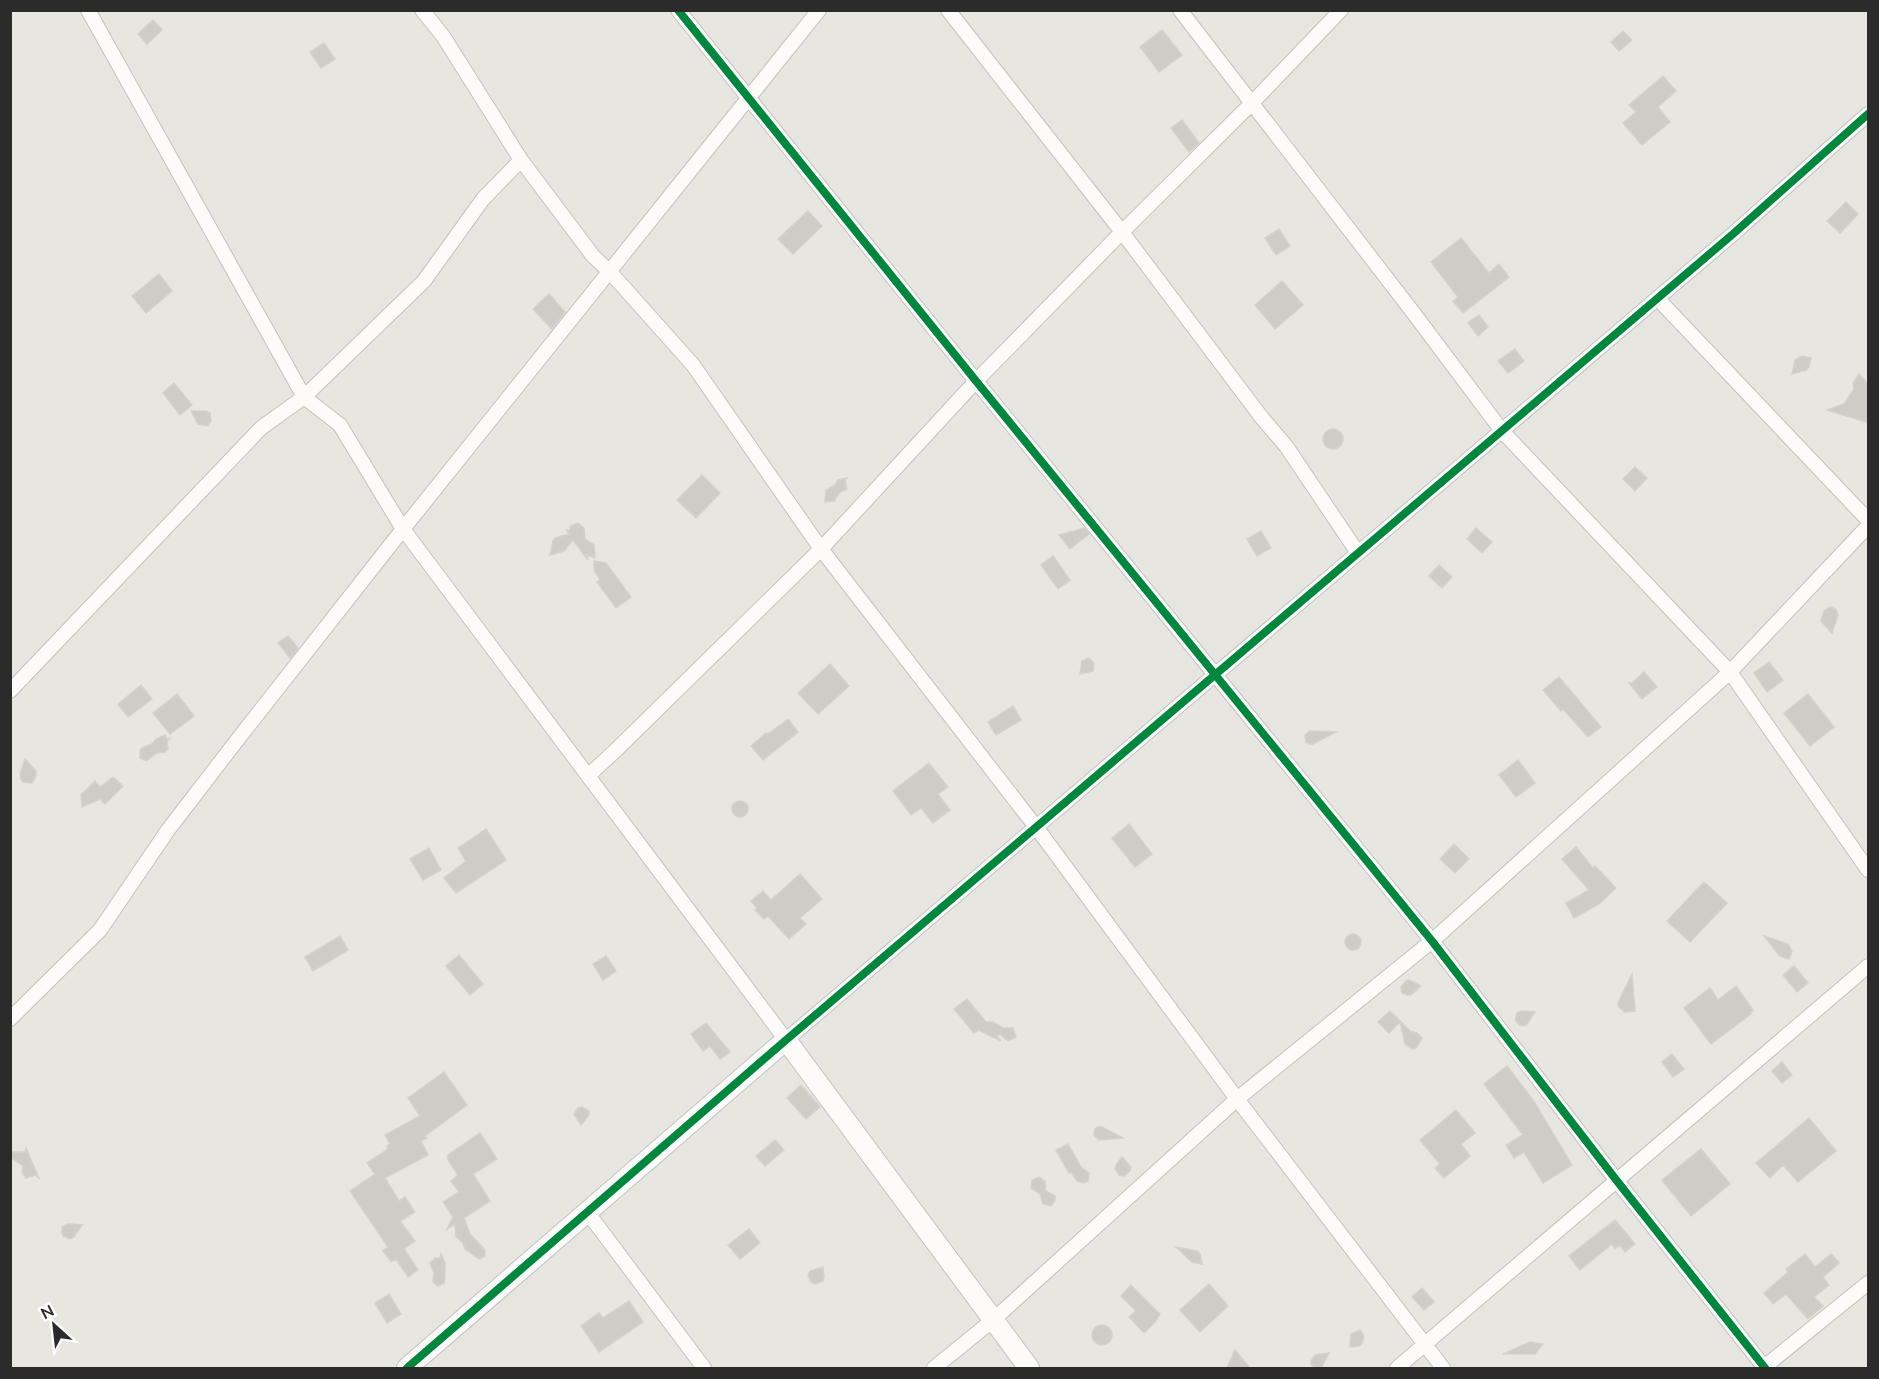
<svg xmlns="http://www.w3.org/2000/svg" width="1879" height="1379" font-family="Mulish,sans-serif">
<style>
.building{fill:#cdccc7;stroke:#d3d2cd;stroke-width:1.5}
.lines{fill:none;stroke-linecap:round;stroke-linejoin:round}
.street-casing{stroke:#c2c2c1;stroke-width:16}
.secondary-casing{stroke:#c2c2c1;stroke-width:22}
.street{stroke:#fcfbfa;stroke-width:14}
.secondary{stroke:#fcfbfa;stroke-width:20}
.cycleway-casing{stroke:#fff;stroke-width:11}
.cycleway{stroke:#00873e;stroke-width:8}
</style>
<rect width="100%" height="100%" fill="#e8e6e0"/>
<path class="building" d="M153,20L162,30L147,44L138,34Z
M1162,30L1182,55L1159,72L1140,47Z
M1623,31L1632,40L1619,51L1611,42Z
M324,43L335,59L321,68L310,52Z
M1663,76L1676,91L1658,107L1670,122L1642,145L1623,123L1636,112L1629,105Z
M1182,120L1199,143L1189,152L1171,128Z
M1846,202L1858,214L1840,233L1827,221Z
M808,211L822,226L793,254L778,239Z
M1279,229L1290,246L1276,255L1265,238Z
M1461,238L1489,273L1499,264L1509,277L1463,313L1453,301L1458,297L1431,262Z
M159,274L172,291L146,313L132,296Z
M1282,281L1303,305L1275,329L1255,305Z
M549,294L565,312L552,329L533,309Z
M1479,315L1488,327L1478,336L1468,323Z
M1515,349L1524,361L1508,373L1498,361Z
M1802,356L1811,358L1809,367L1806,370L1792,374L1795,360Z
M1859,374L1869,385V423L1827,410L1844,404L1854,389L1853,383Z
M174,383L192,405L180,415L163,393Z
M191,411H206L210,413L211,421L208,426L198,424Z
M1323 439a10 10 0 1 1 20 0a10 10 0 1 1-20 0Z
M1635,467L1647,478L1635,491L1623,479Z
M702,475L720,493L696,518L677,500Z
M847,478L845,481L847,489L840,492L834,501L825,502L826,490L835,485L838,480Z
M578,523L584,528L585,539L594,545L595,558L587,555L588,560L573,540L564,551L550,555L553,541L555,538L569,534L566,529L569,531L571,526Z
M1084,528L1089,534L1070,549L1059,535Z
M1476,528L1492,542L1482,553L1467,539Z
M1261,531L1271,548L1257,556L1247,539Z
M1053,556L1070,580L1058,589L1041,565Z
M594,561L606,563L631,597L616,608L597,582L600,580L594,570Z
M1439,565L1452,577L1442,588L1429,576Z
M1830,607L1836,609L1838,615L1832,633L1821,621L1824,611Z
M288,636L298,648L290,658L278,643Z
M1089,658L1094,663L1093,671L1080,674L1082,661Z
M1769,662L1783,680L1767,692L1754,673Z
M830,664L849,686L818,714L798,693Z
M1644,672L1657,687L1642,699L1629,683H1632Z
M1559,677L1601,727L1588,737L1563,709L1561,711L1543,690Z
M141,685L152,699L128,717L118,704Z
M177,694L194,716L170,734L153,713Z
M1808,694L1834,727L1810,746L1784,713Z
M1013,706L1021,720L996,735L988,722Z
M788,719L798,732L763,760L751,746L766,733L768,734Z
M1310,731L1336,732L1313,744H1309L1306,742L1305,735Z
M165,735L167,739L171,738L167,741L168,749L165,752L157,753L146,761L140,758V750L142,748L152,744L156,739Z
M25,759L36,771V776L32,783L23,782L21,779L20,774Z
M1518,760L1535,783L1516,797L1499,775Z
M929,763L948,787L938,794L950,810L933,823L921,808L911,815L893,791Z
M113,777L123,786L105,804L100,799L82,807L81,795L95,781L100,787Z
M732 809a8 8 0 1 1 16 0a8 8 0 1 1-16 0Z
M1129,824L1152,854L1135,867L1112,838Z
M486,829L506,860L456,893L444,878L466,861L458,848Z
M1454,844L1469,859L1455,873L1440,859Z
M1576,847L1593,868L1595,866L1616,888L1599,904L1574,918L1566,903L1589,890L1562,859Z
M429,848L441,870L423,880L410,859Z
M800,874L822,899L800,918L806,924L789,939L768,916L764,919L755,910L757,908L751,901L763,891L771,900Z
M1704,882L1727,903L1690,942L1667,921Z
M1345 942a8 8 0 1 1 16 0a8 8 0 1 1-16 0Z
M340,936L348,950L313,971L305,957Z
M1764,936L1788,944L1792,951L1789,959L1780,956Z
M459,955L483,984L470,995L446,966Z
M606,956L616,971L603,980L593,964Z
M1794,966L1808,983L1797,992L1783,975Z
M1632,974L1635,1011L1625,1012L1619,1007L1618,1003Z
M1409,980L1421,986L1411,995H1407L1402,993L1401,987L1406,981Z
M1736,986L1753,1010L1750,1013L1751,1014L1711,1044L1684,1008L1710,988L1718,1000Z
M967,999L986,1022H993L1003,1028H1013L1016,1037L1008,1041L1001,1035H996L1001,1041L979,1030L974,1033L954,1009Z
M1390,1011L1410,1031L1417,1033L1422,1038L1416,1048L1412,1049L1405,1044L1400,1022L1389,1033L1378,1022Z
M1521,1011L1535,1012L1527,1024L1524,1026L1520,1025L1515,1020L1517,1013Z
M706,1023L730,1052L720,1059L710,1046L703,1051L691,1034Z
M1672,1054L1684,1069L1673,1077L1662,1062Z
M1782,1062L1792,1075L1782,1083L1772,1071Z
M1507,1066L1533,1100L1572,1165L1543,1183L1524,1152L1514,1158L1506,1145L1523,1135L1484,1084Z
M444,1072L467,1105L425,1136L427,1138L421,1141L428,1155L385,1178L399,1201L405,1197L415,1212L400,1221L415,1241L404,1249L418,1270L408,1277L396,1259L391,1262L383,1251L388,1247L350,1191L375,1174L367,1163L388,1149L387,1146L390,1144L385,1135L420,1116L408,1098Z
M801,1085L820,1107L806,1119L787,1098Z
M582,1107L589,1111V1115L581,1125L574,1114L578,1108Z
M1456,1110L1475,1133L1461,1144L1470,1156L1444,1178L1435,1168L1440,1164L1420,1140Z
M1809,1118L1836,1151L1798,1182L1783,1165L1770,1178L1756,1163Z
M1098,1127H1102L1123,1138L1099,1140L1094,1135L1095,1129Z
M480,1133L497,1159L473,1174L490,1201L464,1218L470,1234L485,1250V1256L479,1259L465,1249L463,1243L456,1237L455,1224L447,1229L453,1217L443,1202L459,1192L451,1181L458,1175L448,1160V1155Z
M775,1140L784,1150L765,1166L756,1156Z
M1068,1144L1081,1167L1089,1173L1088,1181L1084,1183L1077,1181L1071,1172L1069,1173L1056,1150Z
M26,1148L31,1160L39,1178L35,1175L26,1178L22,1172L23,1166L10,1157V1152H25Z
M1701,1149L1730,1184L1691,1216L1662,1180Z
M1122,1157L1131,1167L1130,1171L1124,1176L1119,1175L1115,1169L1116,1165Z
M1039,1177L1045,1181L1046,1191L1055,1196V1200L1051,1206L1043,1204L1040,1194L1031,1188L1032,1180Z
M1615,1220L1635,1244L1625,1252L1620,1245L1615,1249L1612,1244L1580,1270L1569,1256Z
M68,1224L82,1225L74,1237L70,1239L63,1236L62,1233V1227Z
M749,1229L760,1243L740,1259L728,1245Z
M1176,1247L1197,1251L1200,1254L1202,1264L1192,1262Z
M441,1254L445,1263V1279L444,1283L438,1286L433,1282L434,1273L430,1263L435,1258H440Z
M1805,1254L1815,1267L1831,1254L1839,1263L1823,1277L1829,1285L1814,1297L1823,1306L1808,1319L1786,1294L1773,1304L1764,1293L1788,1272L1786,1269Z
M823,1267L824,1277L823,1281L815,1284L811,1282L808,1275L810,1271Z
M1209,1284L1228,1306L1200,1332L1180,1310Z
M1131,1285L1160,1314L1155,1322L1144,1333L1129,1317L1136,1311L1121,1296Z
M1422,1288L1434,1302L1424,1310L1412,1297Z
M389,1294L401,1314L387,1323L375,1303Z
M629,1301L643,1322L599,1352L581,1326L599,1313L603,1318Z
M1092 1335a10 10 0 1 1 20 0a10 10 0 1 1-20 0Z
M1360,1330L1364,1336L1362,1343L1359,1346L1350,1347L1351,1334Z
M1530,1342L1543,1344L1535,1354H1503Z
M1235,1350L1250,1368H1227Z
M1329,1353L1321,1368L1314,1367L1311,1364V1361L1315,1355Z"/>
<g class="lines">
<g class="street-casing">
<path id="street" d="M88,10L304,397L340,425L403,529L786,1040L1733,234L1868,114
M422,10L443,36L521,160L593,256L610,272L693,365L821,549L1036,827L1237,1099L1443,1368
M678,10L976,381L1432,941L1617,1181L1765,1368
M948,10L1122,232L1262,418L1286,446L1358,553
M1180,10L1412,311L1502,431L1730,672L1868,870
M1657,298L1868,520
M10,691L261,428L304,397L424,281L483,199L521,160
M589,775L616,750L821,549L976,381L1122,232L1251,104L1341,10
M10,1019L100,930L168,830L238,739L403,529L819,10
M588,1213L704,1368
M934,1368L993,1320L1237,1099L1432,941L1730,672L1868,526
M1397,1368L1868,966
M1763,1368L1868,1283"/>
</g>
<g class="secondary-casing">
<path id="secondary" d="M407,1368L786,1040L1029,1368"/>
</g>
<use href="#street" class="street"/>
<use href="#secondary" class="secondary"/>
<g class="cycleway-casing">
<path id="cycleway" d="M678,10L976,381L1432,941L1617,1181L1765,1368
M407,1368L786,1040L1733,234L1868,114"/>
</g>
<use href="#cycleway" class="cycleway"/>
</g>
<rect width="1879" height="1379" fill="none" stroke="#2b2b2b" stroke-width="24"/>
<g transform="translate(54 1325) rotate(333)" stroke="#ffffff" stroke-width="4.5" paint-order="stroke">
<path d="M0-4.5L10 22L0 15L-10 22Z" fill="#2b2b2b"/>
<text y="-9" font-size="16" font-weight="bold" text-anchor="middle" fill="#2b2b2b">N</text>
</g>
</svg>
